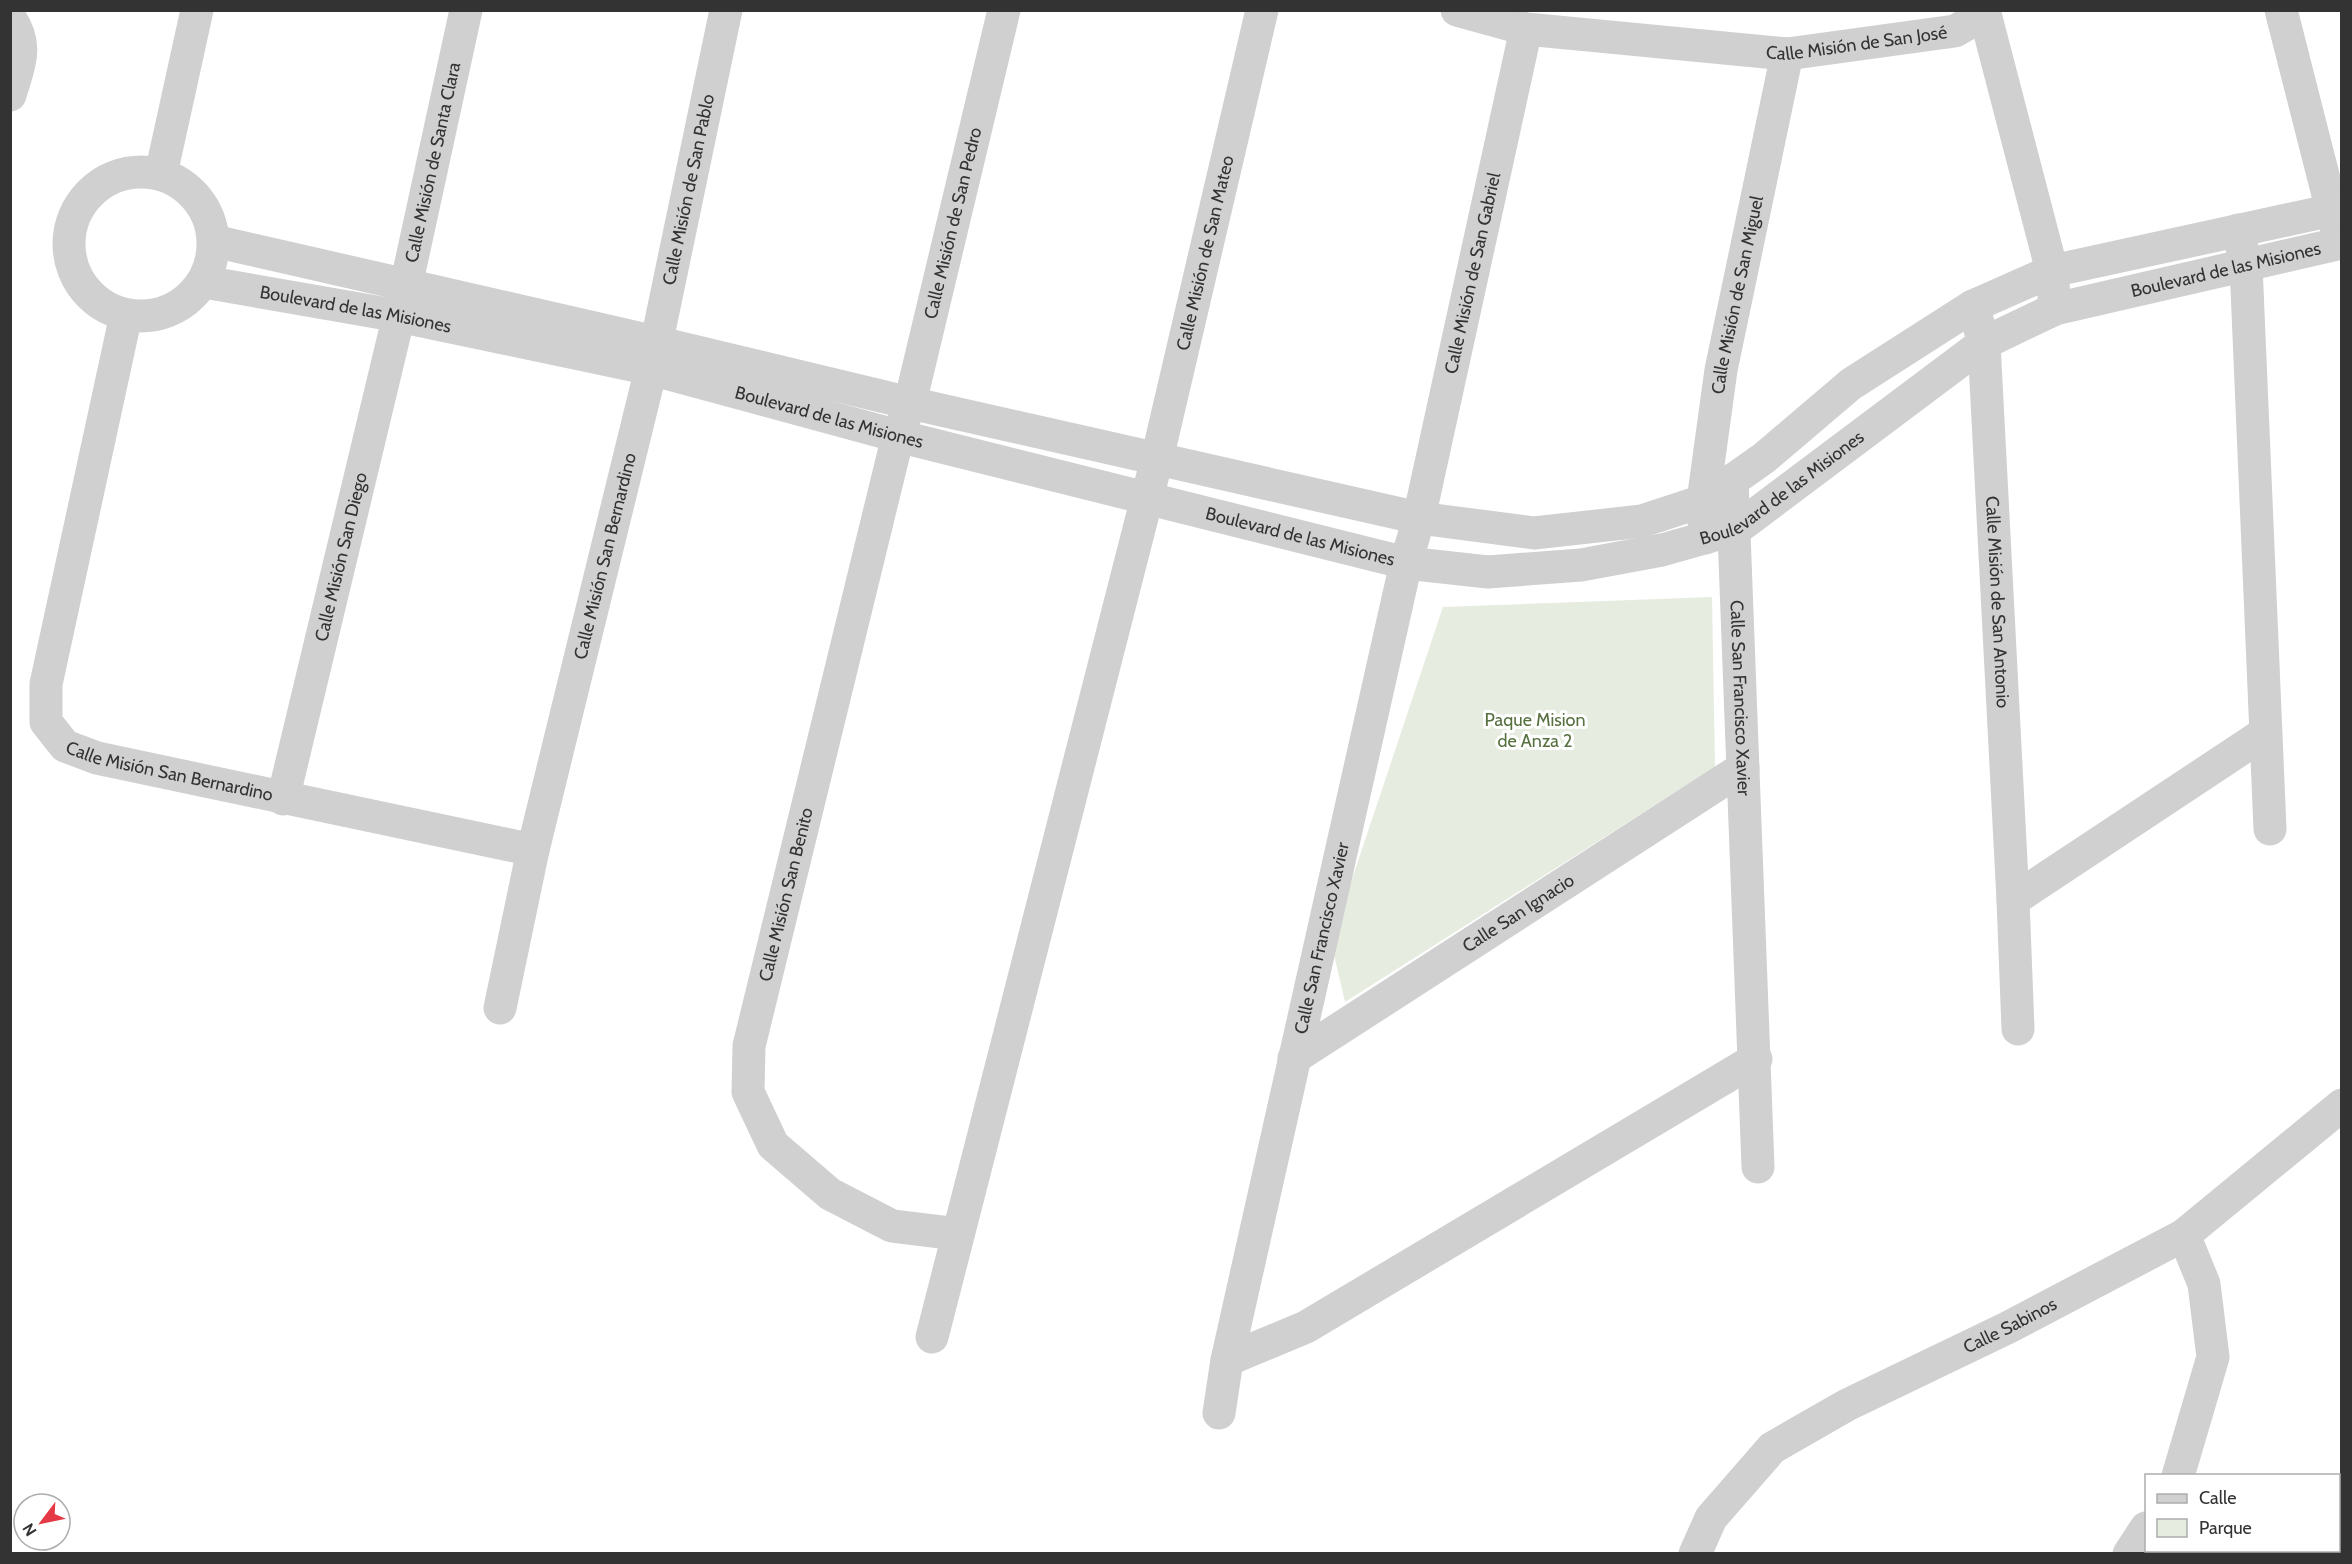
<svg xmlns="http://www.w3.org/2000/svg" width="2352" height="1564" font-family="Cabin,sans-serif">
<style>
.green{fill:#e6ecdf}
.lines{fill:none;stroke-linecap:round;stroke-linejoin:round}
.minor{stroke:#d0d0d0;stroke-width:33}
.tertiary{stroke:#d0d0d0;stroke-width:33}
.labels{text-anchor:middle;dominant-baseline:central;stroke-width:6;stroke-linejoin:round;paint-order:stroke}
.street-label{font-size:18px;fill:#333;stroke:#fff}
.park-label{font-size:18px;fill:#56703f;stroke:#fff}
</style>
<rect width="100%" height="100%" fill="#fff"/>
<path class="green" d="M1712,597L1715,767L1345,1002L1331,942L1443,607Z"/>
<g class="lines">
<g class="minor">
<path id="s1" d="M1457,10L1526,29L1787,54L1955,31L1985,14"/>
<path d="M2281,10L2339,238"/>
<path d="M1985,14L2052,271L2055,309"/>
<path d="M10,18C29,46 19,65 10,95"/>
<circle cx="141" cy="244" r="72"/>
<path d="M161,174L197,10"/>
<path d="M2238,230L2246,265L2270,829"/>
<path id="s2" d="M1973,306L1984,343L2013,900L2018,1029"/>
<path id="s3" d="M126,315L46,684V722L65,746L97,758L533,850"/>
<path id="s4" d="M1732,480L1758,1167"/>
<path id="s5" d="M1705,538L1703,501L1721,370L1787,54"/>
<path id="s6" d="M283,799L406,286L466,10"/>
<path d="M2013,900L2265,733"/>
<path id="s7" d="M500,1008L533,850L651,369L726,10"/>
<path id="s8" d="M1294,1058L1743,768"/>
<path id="s9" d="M958,1234L892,1226L830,1194L773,1145L748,1092L749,1046L898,436L910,403L1004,10"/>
<path id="s10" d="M932,1337L1157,459L1262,10"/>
<path d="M1227,1360L1306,1327L1756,1059"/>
<path id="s11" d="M1219,1413L1227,1360L1406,563L1419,518L1526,29"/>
<path d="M2178,1476L2213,1357L2204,1284L2184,1235"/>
<path id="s12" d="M1695,1554L1711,1518L1772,1448L1847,1405L2007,1328L2184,1235L2342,1105"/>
<path d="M2129,1554L2146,1528"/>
</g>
<g class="tertiary">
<path d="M214,241L656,342L910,403L1419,518L1534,533L1642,521L1703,501L1764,458L1851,384L1973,306L2052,271L2342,208"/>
<path id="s13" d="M204,282L399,316L651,369L898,436L1406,563L1488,572L1581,565L1662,550L1736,529L1984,343L2055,309L2342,243"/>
</g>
</g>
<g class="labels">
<g class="street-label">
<text stroke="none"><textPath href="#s1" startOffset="404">Calle Misión de San José</textPath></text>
<text stroke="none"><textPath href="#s6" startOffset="654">Calle Misión de Santa Clara</textPath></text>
<text stroke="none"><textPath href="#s7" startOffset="840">Calle Misión de San Pablo</textPath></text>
<text stroke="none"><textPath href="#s9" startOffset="1164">Calle Misión de San Pedro</textPath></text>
<text stroke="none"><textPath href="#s10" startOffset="1118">Calle Misión de San Mateo</textPath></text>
<text stroke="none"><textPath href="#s13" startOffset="2134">Boulevard de las Misiones</textPath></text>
<text stroke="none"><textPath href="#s11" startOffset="1168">Calle Misión de San Gabriel</textPath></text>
<text stroke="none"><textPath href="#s5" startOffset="246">Calle Misión de San Miguel</textPath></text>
<text stroke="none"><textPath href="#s13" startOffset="154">Boulevard de las Misiones</textPath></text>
<text stroke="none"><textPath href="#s13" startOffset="640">Boulevard de las Misiones</textPath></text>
<text stroke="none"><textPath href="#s13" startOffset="1630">Boulevard de las Misiones</textPath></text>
<text stroke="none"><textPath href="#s13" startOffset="1126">Boulevard de las Misiones</textPath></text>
<text stroke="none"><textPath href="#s6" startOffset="249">Calle Misión San Diego</textPath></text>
<text stroke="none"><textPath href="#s7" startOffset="464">Calle Misión San Bernardino</textPath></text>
<text stroke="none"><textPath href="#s2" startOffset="298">Calle Misión de San Antonio</textPath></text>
<text stroke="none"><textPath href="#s4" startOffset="218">Calle San Francisco Xavier</textPath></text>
<text stroke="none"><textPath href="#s3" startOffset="554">Calle Misión San Bernardino</textPath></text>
<text stroke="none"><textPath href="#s9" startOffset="472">Calle Misión San Benito</textPath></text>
<text stroke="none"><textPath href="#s8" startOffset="267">Calle San Ignacio</textPath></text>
<text stroke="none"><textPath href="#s11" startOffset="486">Calle San Francisco Xavier</textPath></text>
<text stroke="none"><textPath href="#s12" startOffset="400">Calle Sabinos</textPath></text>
</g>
<g class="park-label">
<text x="1535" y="720">Paque Mision<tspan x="1535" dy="21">de Anza 2</tspan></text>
</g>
</g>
<rect width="2352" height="1564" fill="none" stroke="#333333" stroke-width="24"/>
<rect x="2145" y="1474" width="195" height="78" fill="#ffffff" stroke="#adadad" stroke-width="1.5"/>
<rect x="2157" y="1494" width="30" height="9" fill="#d0d0d0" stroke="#adadad" stroke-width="1.5"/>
<text x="2199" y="1504" font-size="18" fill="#333333">Calle</text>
<rect x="2157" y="1519" width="30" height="18" fill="#e6ecdf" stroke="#adadad" stroke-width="1.5"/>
<text x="2199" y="1534" font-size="18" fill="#333333">Parque</text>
<g transform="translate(42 1522) rotate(238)"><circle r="28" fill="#ffffff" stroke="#adadad" stroke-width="1.5"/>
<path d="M0-4.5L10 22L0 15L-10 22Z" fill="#e63946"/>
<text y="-9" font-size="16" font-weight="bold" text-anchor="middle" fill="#333333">N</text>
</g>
</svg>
